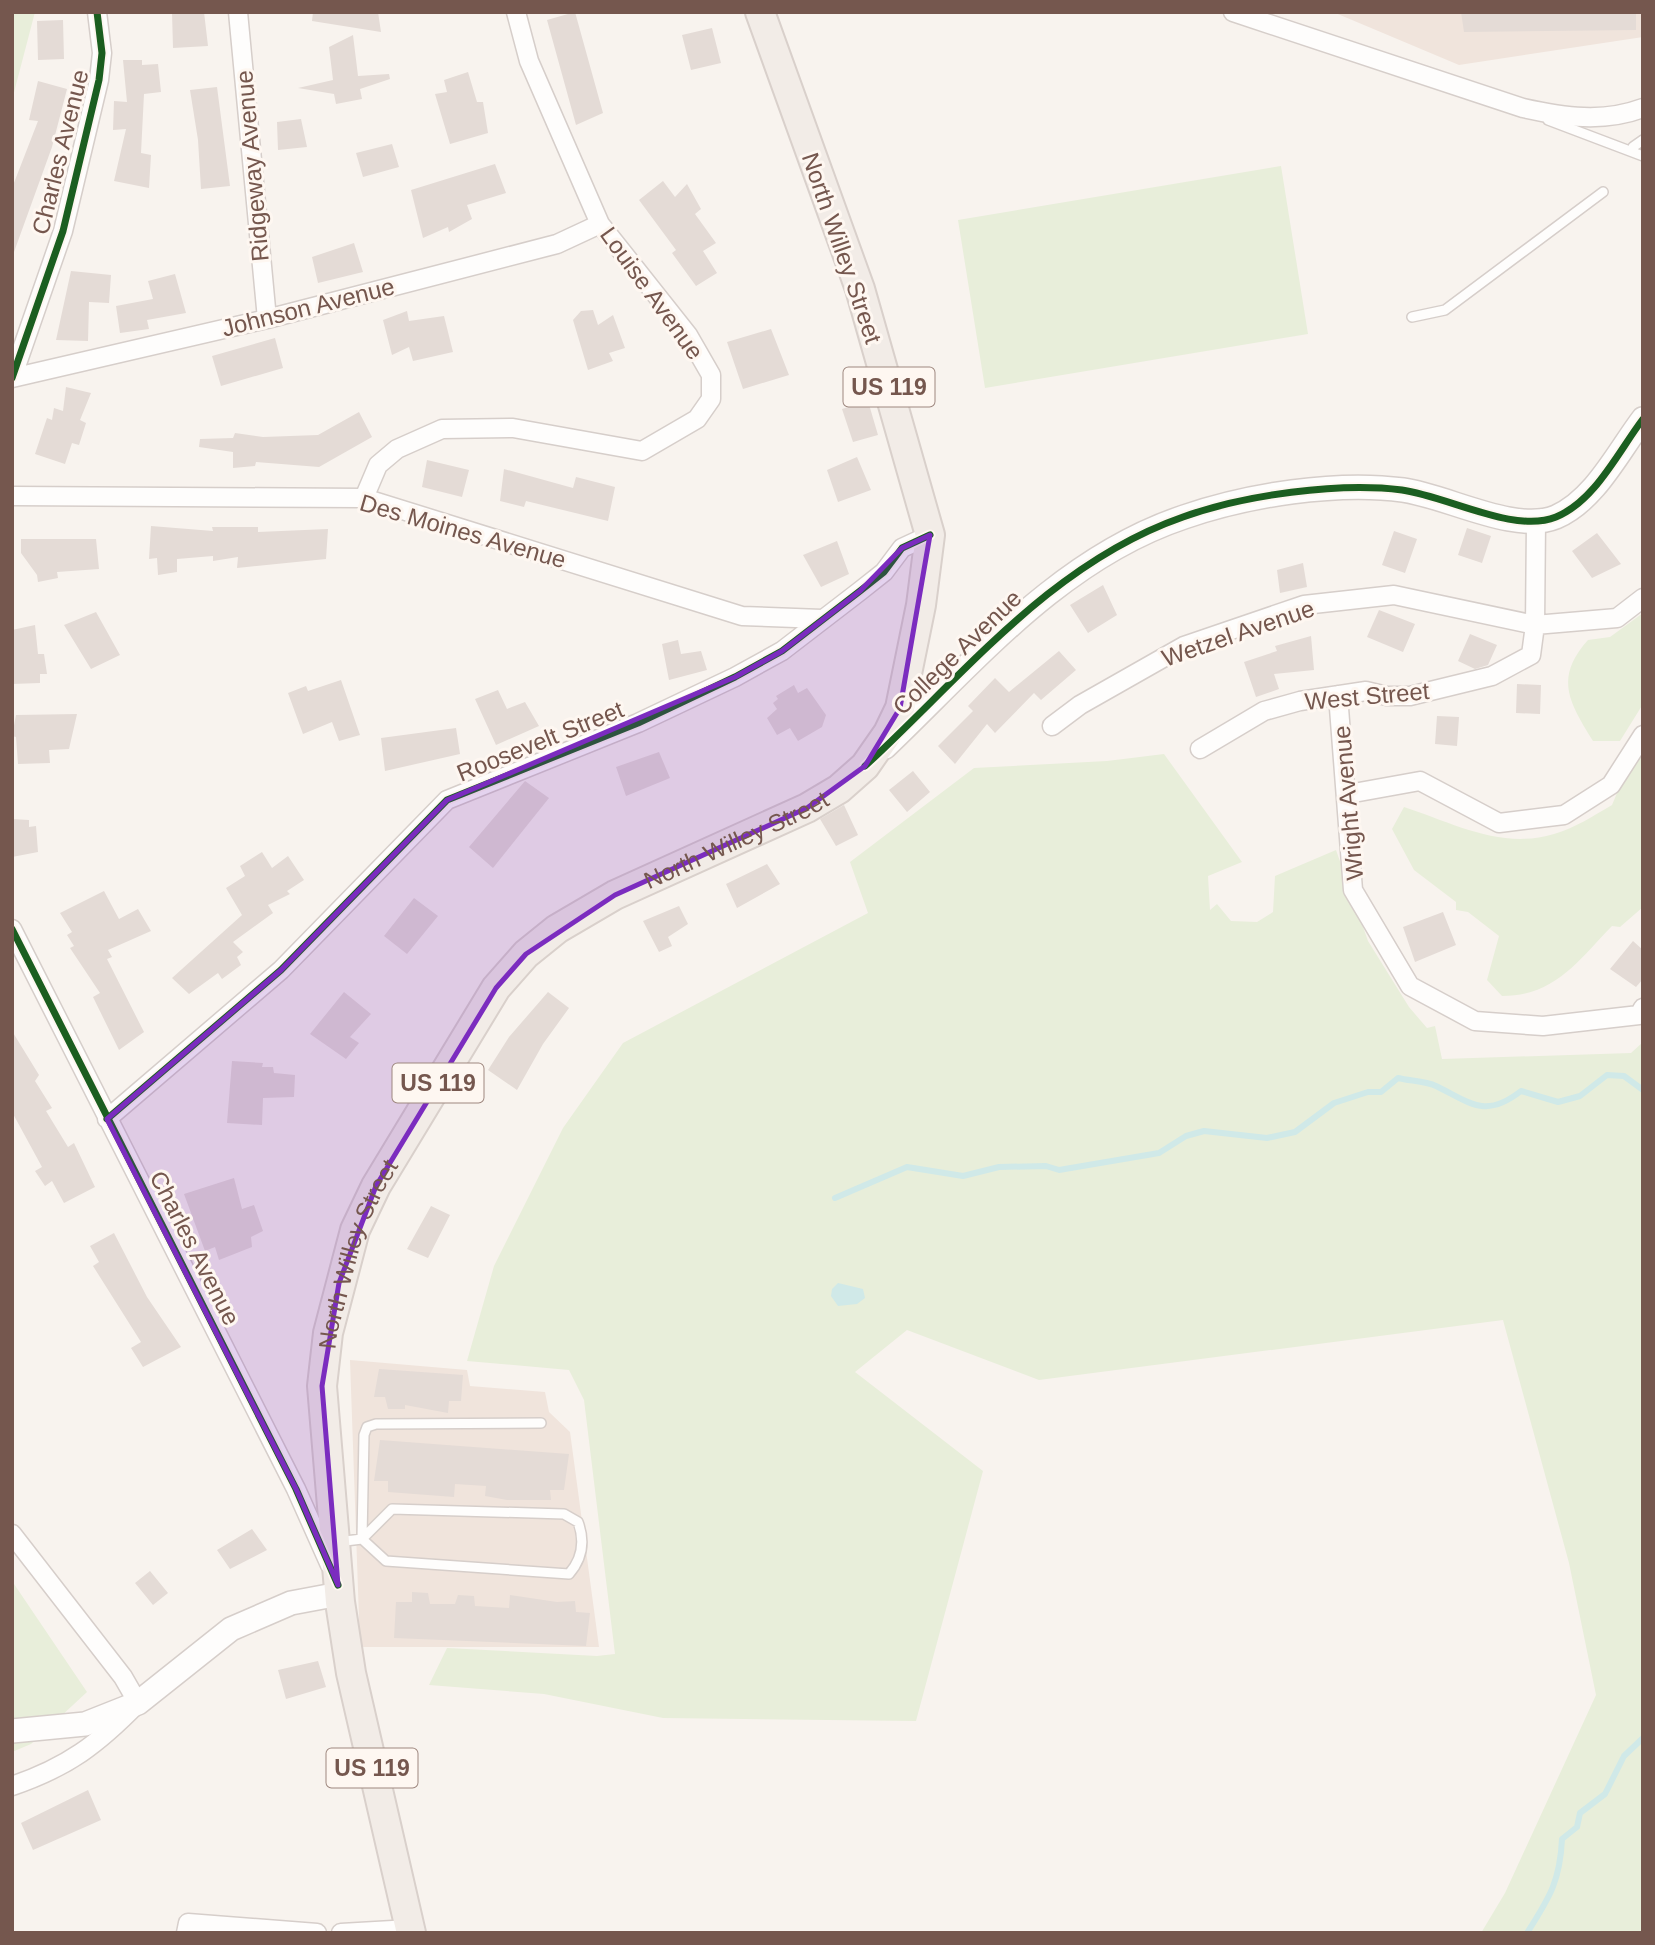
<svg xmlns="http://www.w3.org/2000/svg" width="1655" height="1945" font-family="Helvetica,sans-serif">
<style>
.residential{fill:#f0e4dc}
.green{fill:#e8eeda}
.water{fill:#d0e9e8}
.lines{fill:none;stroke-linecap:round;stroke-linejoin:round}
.stream{stroke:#d0e9e8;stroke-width:6}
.building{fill:#e4dbd6}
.service-casing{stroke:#d6ceca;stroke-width:12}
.minor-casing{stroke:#d6ceca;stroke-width:21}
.tertiary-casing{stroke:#d6ceca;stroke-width:26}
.primary-casing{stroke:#d9d0cb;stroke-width:32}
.service{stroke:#fefdfc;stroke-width:9}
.minor{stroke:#fefdfc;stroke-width:18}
.tertiary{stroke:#fefdfc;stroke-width:23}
.primary{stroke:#f2ece7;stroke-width:28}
.cycleway-casing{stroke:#fef7f1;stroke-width:11}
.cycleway{stroke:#1b5e20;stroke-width:7}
.marked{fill:#7b2cbf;fill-opacity:0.2;stroke:#7b2cbf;stroke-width:5;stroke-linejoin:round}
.labels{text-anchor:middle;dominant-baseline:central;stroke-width:6;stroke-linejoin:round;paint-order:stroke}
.shield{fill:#fef7f1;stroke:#9e877f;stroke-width:2}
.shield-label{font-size:23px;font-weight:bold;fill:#75574e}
.street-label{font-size:24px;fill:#75574e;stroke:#fef7f1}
</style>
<rect width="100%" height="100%" fill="#f8f3ee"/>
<path class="residential" d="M1333,12H1643V37L1459,65Z
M350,1360L467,1370L470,1386L545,1392L549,1412L570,1432L599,1647H360Z"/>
<path class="green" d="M12,12H35L12,100Z
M1281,166L1308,334L985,388L958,220Z
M1643,613V704L1620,741H1593C1569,702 1554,678 1588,640L1610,637Z
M1640,738H1643V907L1620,927L1612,926C1578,961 1555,996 1502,996L1487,980L1499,936L1468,912L1456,910V902L1414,870L1392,829L1404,807C1453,823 1501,850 1554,834C1575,828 1593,816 1612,805Z
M1164,754L1242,862L1208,876L1210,910L1217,904L1231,921L1257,922L1273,912L1275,876L1336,850L1368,941L1409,1007L1427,1028L1435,1026L1442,1059L1631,1053L1643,1042V1933H1481L1505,1893L1596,1695L1569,1563L1503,1320L1039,1380L907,1330L855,1372L983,1471L916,1721L663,1718L544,1694L429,1685L447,1648L597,1656L615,1654L584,1400L569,1370L467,1361L494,1266L563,1128L623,1043L868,913L850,862L974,768L1107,761Z
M12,1581L87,1692L31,1744L12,1752Z"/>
<path class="water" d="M838,1283L863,1289L865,1298L857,1304L838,1306L831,1296L832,1289Z"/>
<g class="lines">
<path class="stream" d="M835,1198L907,1167L963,1176L999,1167L1046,1166L1059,1170L1159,1153L1186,1136L1204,1131L1267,1138L1295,1132L1334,1103L1368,1092H1381L1398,1078C1410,1081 1425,1081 1436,1086C1471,1103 1485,1119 1521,1091L1558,1102L1580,1096L1607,1075L1624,1076L1643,1090
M1527,1933C1549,1898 1560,1882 1562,1839L1577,1827L1580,1813L1605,1794L1624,1756L1643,1738"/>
</g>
<path class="building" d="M172,12H204L208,46L173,48Z
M313,12H378L381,32L312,21Z
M575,12L603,113L576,125L547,20Z
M1461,12H1636V30L1464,32Z
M63,20L64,59L38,60L37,21Z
M712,28L721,63L691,70L682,35Z
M353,35L358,76L389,74L390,79L360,89L362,99L336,104L334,94L298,88L333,80L329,47Z
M123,60H142V65L158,64L161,92L144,94L141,153L151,155L149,188L114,181L126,129L113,130L114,101L127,102Z
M468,72L477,102H483L488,133L450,144L435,94L447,92L444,80Z
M38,81L67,89L52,147L14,252L12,188L38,121L29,120Z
M217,87L230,186L201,189L198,140L190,90Z
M301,119L307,147L278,150L277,122Z
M392,144L399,167L363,177L356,153Z
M495,164L506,193L467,205L472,219L449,232L448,227L423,238L411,190Z
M663,181L675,197L687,184L701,209L695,214L716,243L703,251L717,273L696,286L672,253L676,250L639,200Z
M354,243L363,272L318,283L312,257Z
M71,271L111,275L109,303L89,302L88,341L56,340Z
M175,274L186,313L147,320L149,329L120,333L116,306L153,299L148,281Z
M593,310L598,325L613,315L625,348L609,353L613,361L588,370L573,320L581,311Z
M407,311L409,321L444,316L453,352L413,361L409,347L392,355L383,320Z
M771,329L789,375L743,389L727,342Z
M275,338L283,368L221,386L212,356Z
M66,387L91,393L80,420L86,423L79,445L72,443L65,464L35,454L47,418L52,420L54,408L63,411Z
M868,401L878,435L853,442L842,409Z
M359,412L372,437L319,467L256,462L255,466L233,468V452L199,447L200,439L233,438L235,433L263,437L318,435Z
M857,457L871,490L838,502L827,470Z
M427,460L469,470L462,497L422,487Z
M504,469L573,488L576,477L615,487L608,521L526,501L524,507L500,501Z
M151,526L213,531L212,527H258V532L328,529L326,559L237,568L238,557L213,561V556L177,559V572L158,575L157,558L149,559Z
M1467,528L1491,536L1482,563L1458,555Z
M1394,531L1417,539L1405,573L1382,565Z
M1597,533L1621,564L1592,578L1572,551Z
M21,539H96L99,569L57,572L58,578L38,582L37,575L21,553Z
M837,541L849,574L821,587L803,555Z
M1303,563L1307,587L1280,593L1277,570Z
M1103,585L1117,615L1088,633L1070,605Z
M1379,610L1415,624L1403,652L1367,637Z
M96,612L120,655L91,669L64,625Z
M35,625L38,654H44L47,674H40V683L12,684V630Z
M1470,634L1497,645L1488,665L1475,669L1458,661Z
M1311,636L1314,670L1274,674L1279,689L1256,697L1244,662L1277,651L1275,646Z
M678,640L681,654L701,651L707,670L669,680L662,644Z
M1059,651L1076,670L1041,700L1034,693L995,733L987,724L955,764L938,746L973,711L968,706L995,678L1009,692Z
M341,680L360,735L339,741L332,722L303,734L288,693L306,686L308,691Z
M1517,684L1541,685L1540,714L1516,713Z
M794,685L798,693L807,688L826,715L822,727L798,741L790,728L777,735L767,718L777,709L773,703L778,699L776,696Z
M498,690L507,709L525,702L539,726L496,745L475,699Z
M77,714L69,749L49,750L50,763L18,764L16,737L12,736L16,715Z
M1437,716L1459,717L1457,746L1435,744Z
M456,728L460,754L385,771L381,738Z
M659,752L670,778L626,796L616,767Z
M913,771L930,792L907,812L889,790Z
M525,781L549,798L493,868L469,847Z
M844,805L858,835L836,846L820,819Z
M12,819L29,820V827L36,826L38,852L12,857Z
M262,852L272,868L288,856L304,880L287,891L290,894L268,905L273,913L233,942L243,952L237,957L241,965L222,979L218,973L189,994L172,978L242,915L226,888L245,876L240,866Z
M767,864L780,884L737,908L726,884Z
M104,891L119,919L138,909L151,931L108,950L112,957L107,959L144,1032L119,1050L93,997L100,993L70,948L74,946L67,935L72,932L60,913Z
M414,898L438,916L407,954L384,936Z
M679,906L688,924L668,937L672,946L659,952L643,921Z
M1443,912L1456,945L1415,962L1403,927Z
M1633,941L1643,950V979L1636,987L1610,969Z
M344,992L371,1014L350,1037L359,1043L346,1059L310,1034Z
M548,992L569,1008L543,1044L517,1090L488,1070L509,1037Z
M12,1031L39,1075L35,1081L52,1108L46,1111L68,1147L74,1143L95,1187L64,1203L52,1181L45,1186L35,1171L42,1167L12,1112Z
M232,1061L263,1063L262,1067H273L274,1073L295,1075L294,1097L263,1098L262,1125L227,1123Z
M234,1178L242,1209L254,1205L263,1231L251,1237L252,1247L219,1260L215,1247L205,1251L184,1194Z
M431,1206L450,1215L428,1258L407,1249Z
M114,1233L147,1297L181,1347L143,1367L131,1348L141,1342L93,1266L99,1262L90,1246Z
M379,1369L463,1375L461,1401H449L448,1413L405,1405V1409H388L385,1397H374Z
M380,1440L569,1454L564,1490H550L551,1500H507L485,1496L486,1486L455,1484L454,1497L388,1492V1481H374Z
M252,1529L267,1550L230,1569L217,1550Z
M150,1571L168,1593L153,1605L135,1583Z
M412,1592L428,1593L430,1604H455L458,1595L474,1596L475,1606L509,1608L510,1595L557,1602L575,1601L576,1612L590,1613L586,1646L394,1638L396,1602H412Z
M318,1661L326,1687L286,1699L278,1670Z
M88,1790L101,1820L33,1850L21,1823Z"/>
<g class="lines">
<g class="service-casing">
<path id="service" d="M1548,120L1643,156
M1633,147L1643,140
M1412,317L1445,310L1603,192
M362,1539L364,1435L367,1427L376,1424L541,1423
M337,1542L362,1539L386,1561L569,1574C583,1558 585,1541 578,1522L564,1514L392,1509L362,1539"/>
</g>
<g class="minor-casing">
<path id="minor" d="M238,12L267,319
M1233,12L1523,108C1564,117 1603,123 1643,108
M12,378L267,319L557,244L600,224
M12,378L63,231L99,80L102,53L97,12
M12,496L364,498L742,616L822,619
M364,498L378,465L397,449L442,429L513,428L642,451L697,419L711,399V375L688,335L600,224L529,61L516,12
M1338,695L1353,890L1410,986L1475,1021L1543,1026L1639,1015L1643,1008
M1052,726L1080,705L1184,646L1304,605L1394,595L1535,625L1617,618L1643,598
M1200,749L1264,711L1300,701L1366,691L1387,696H1410L1492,676L1531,655L1535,625L1536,522
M1348,794L1420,781L1499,823L1564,815L1611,785L1643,735
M12,929L296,1489L330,1565
M107,1119L281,970L447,800L638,723L735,677L782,651L860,591L884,572L902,548L930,535
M12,1534L123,1677L138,1703C98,1744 68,1767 12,1786
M186,1933L188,1923L317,1933
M341,1933L410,1929"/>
</g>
<g class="tertiary-casing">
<path id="tertiary" d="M885,747C975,661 1061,558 1184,517C1248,495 1336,481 1403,490C1447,496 1515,534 1556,517C1595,500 1618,452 1643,419
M12,1731L85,1724L138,1703L231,1629L291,1603L339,1594"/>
</g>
<g class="primary-casing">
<g id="primary">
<path id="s1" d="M411,1933L351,1673L340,1602L322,1386L328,1333L355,1230L376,1186L496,988L526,954L557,929L615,895L807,808L839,789L865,766L888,733L900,708L921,605L930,535L860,289L760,12"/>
</g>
</g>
<use href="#service" class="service"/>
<use href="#minor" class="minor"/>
<use href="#tertiary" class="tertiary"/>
<use href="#primary" class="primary"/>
<g class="cycleway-casing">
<path id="cycleway" d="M12,378L63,231L99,80L102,53L97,12
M865,766C964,675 1051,563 1183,517C1244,495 1338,482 1402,490C1447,496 1514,534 1556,517C1595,501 1618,452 1643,419
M12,929L296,1489L338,1585
M107,1119L281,970L447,800L638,723L735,677L782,651L860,591L884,572L902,548L930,535"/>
</g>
<use href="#cycleway" class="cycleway"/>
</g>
<path class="marked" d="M930,535L900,708L865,766L807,808L615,895L526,954L496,988L376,1186L339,1283L322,1386L338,1585L296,1489L107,1119L281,970L447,800L735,677L782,651L860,591L902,548Z"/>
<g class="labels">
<g class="shield">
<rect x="843.5" y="367.5" width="91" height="39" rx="5"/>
<rect x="392.5" y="1063.5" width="91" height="39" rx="5"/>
<rect x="326.5" y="1748.5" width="91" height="39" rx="5"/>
</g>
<g class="shield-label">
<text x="889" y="387">US 119</text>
<text x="438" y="1083">US 119</text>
<text x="372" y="1768">US 119</text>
</g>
<g class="street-label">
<text transform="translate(60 152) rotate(-76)">Charles Avenue</text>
<text transform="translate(252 166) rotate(-95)">Ridgeway Avenue</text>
<text transform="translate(842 248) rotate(71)">North Willey Street</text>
<text transform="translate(652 293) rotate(54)">Louise Avenue</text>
<text transform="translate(308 307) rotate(-14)">Johnson Avenue</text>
<text transform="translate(463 531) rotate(16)">Des Moines Avenue</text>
<text transform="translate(1238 633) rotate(-19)">Wetzel Avenue</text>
<text transform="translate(957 652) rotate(-44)">College Avenue</text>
<text transform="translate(1367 696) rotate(-5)">West Street</text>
<text transform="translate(540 741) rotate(-22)">Roosevelt Street</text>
<text transform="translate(1348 803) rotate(-95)">Wright Avenue</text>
<text stroke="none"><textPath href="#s1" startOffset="1281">North Willey Street</textPath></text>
<text transform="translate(195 1248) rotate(63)">Charles Avenue</text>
<text stroke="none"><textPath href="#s1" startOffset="693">North Willey Street</textPath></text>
</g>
</g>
<rect width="1655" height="1945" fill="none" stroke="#75574e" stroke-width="28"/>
</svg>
